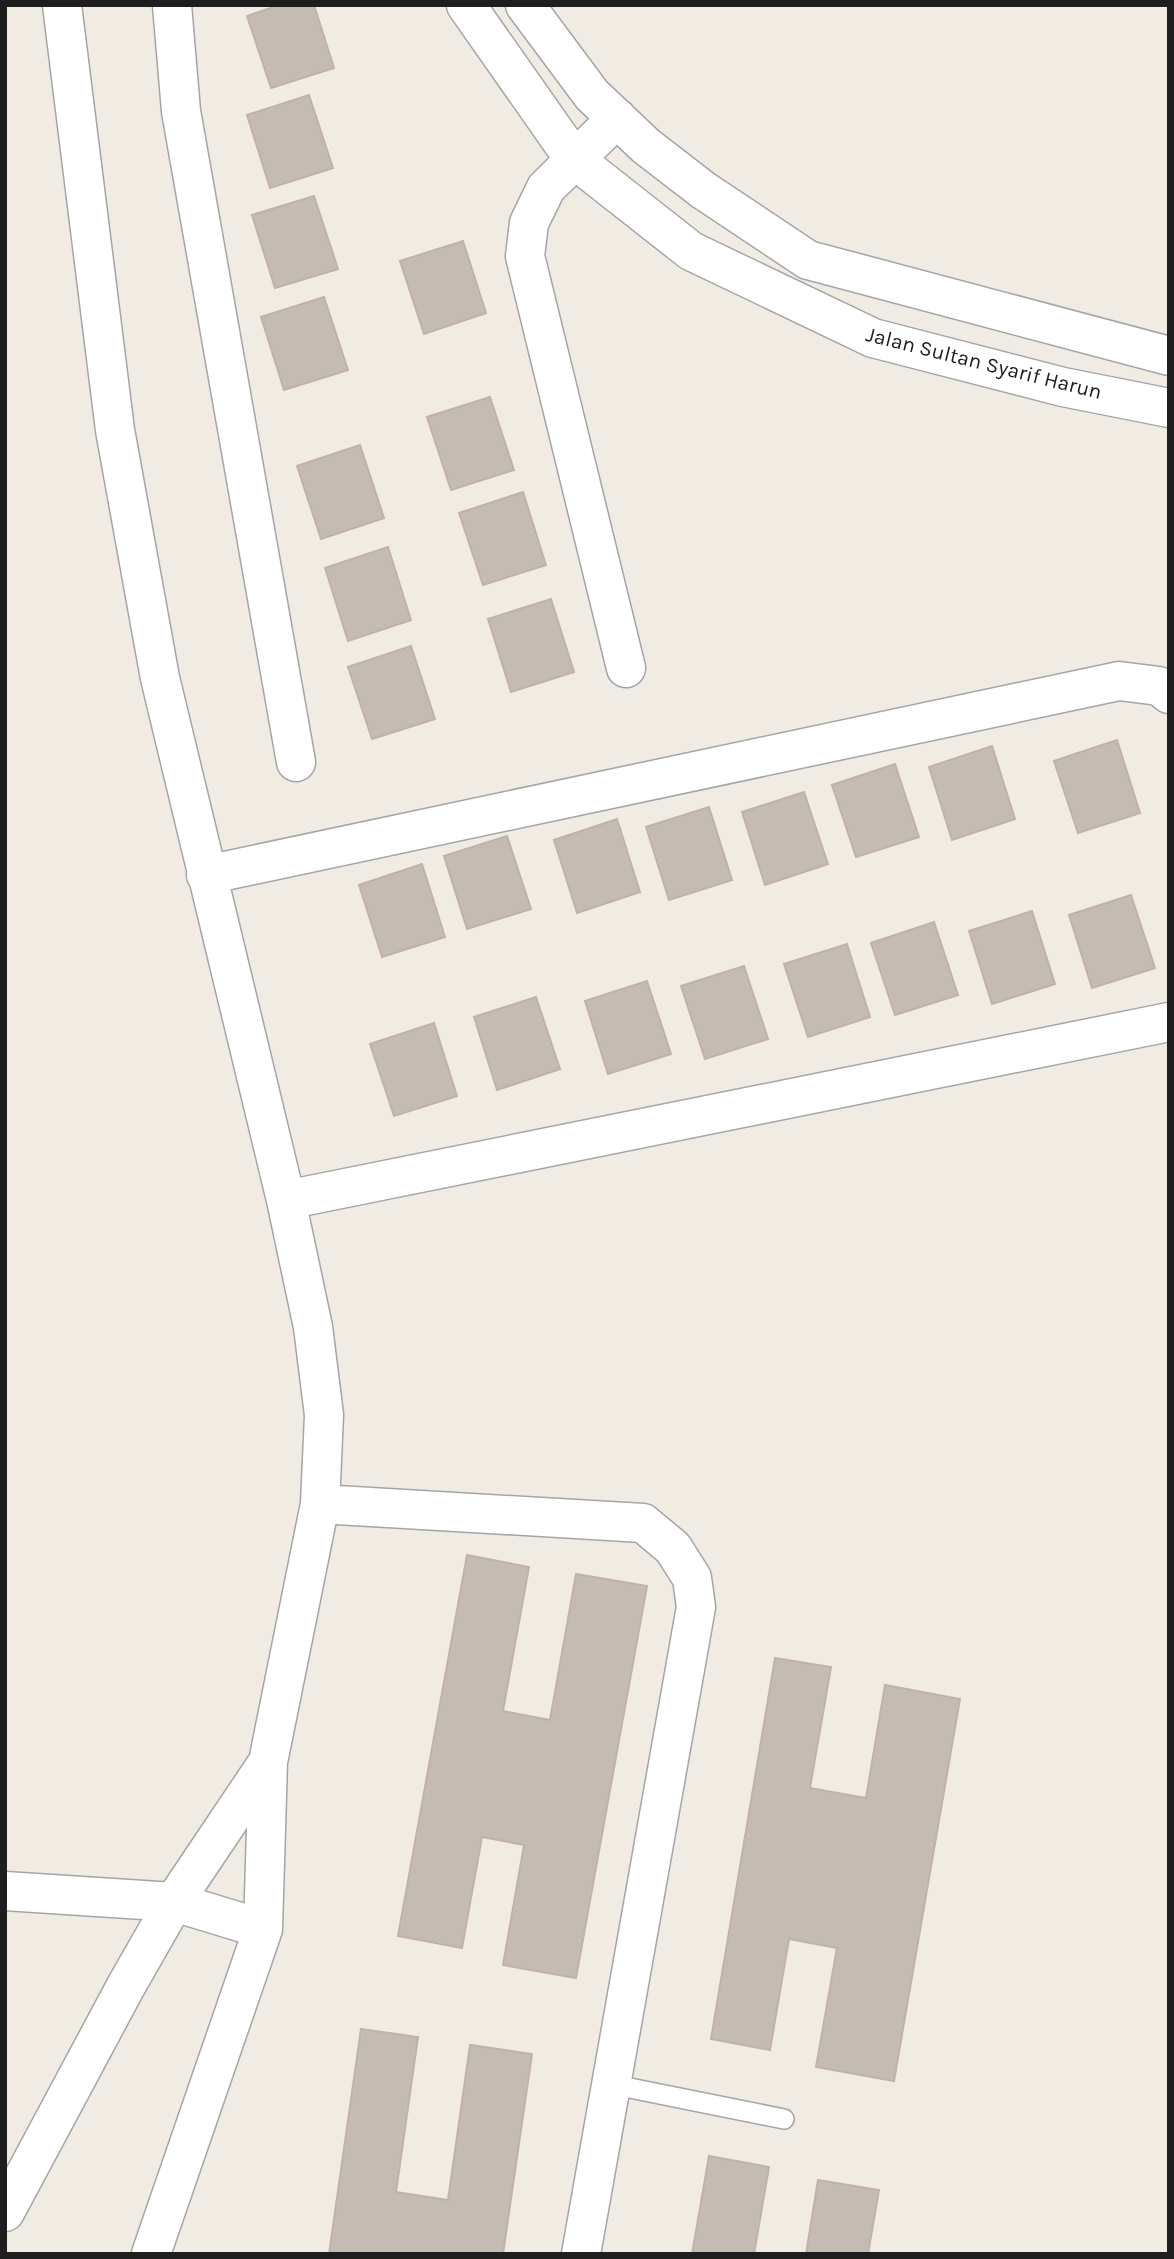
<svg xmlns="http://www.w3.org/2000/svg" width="1174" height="2259" font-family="Karla,sans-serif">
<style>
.building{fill:#c4bbb3;stroke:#c2b2a6;stroke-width:2}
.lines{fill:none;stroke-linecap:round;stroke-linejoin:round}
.service-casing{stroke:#a5a5a5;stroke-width:22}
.minor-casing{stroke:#a5a5a5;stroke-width:41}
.service{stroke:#fff;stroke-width:19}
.minor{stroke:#fff;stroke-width:38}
.labels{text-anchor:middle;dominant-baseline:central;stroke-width:5;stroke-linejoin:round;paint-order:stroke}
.street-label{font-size:21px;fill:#1e1e1e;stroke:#fff}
</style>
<rect width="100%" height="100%" fill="#f0ece4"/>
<path class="building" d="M279,5H314L334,68L271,88L247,16Z
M309,95L333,168L270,188L247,115Z
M314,196L338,269L275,288L252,215Z
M463,241L486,313L424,334L400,261Z
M324,297L348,370L284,390L261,317Z
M490,397L514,470L451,490L427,417Z
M360,445L384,518L321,539L297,466Z
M523,492L546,565L483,585L459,513Z
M388,547L411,620L348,641L325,568Z
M551,599L574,672L511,692L488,619Z
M411,646L435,719L372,739L348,667Z
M1117,740L1140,813L1078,833L1054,761Z
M992,746L1015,819L952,840L929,767Z
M895,764L919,837L856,857L832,785Z
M804,792L828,864L765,885L742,812Z
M709,807L732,880L669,900L646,827Z
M617,819L640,892L577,913L554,840Z
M507,836L531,909L467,929L444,856Z
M422,864L445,937L382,957L359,885Z
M1131,895L1155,968L1092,988L1069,915Z
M1032,911L1055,984L992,1004L969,931Z
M934,922L958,995L895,1015L871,943Z
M847,944L870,1017L808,1037L784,964Z
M744,966L768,1039L705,1059L681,986Z
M647,981L671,1054L608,1074L585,1001Z
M536,997L560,1069L497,1090L474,1017Z
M434,1023L457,1096L394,1116L370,1044Z
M467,1555L529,1567L503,1711L550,1720L576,1574L647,1586L576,1978L503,1965L524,1845L482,1837L462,1948L398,1936Z
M775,1658L831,1667L810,1788L866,1798L885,1685L960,1699L894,2081L816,2067L837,1948L789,1939L770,2050L711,2039Z
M361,2029L418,2037L396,2192L448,2200L470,2045L532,2054L503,2254H329Z
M709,2156L769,2167L754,2254H692Z
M818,2180L879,2190L868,2254H806Z"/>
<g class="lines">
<g class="service-casing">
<path id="service" d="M610,2084L784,2119"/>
</g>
<g class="minor-casing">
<path id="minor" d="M62,5L115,430L160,678L286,1200L313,1327L324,1415L320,1504L268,1762L263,1929L151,2254
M172,5L181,111L296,762
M466,5L574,159L691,251L873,338L1063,387L1169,408
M525,5L592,95L646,146L703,190L808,260L1169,356
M617,118L546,188L529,223L525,256L626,668
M206,875L1119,681L1159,686L1169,694
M286,1200L1169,1022
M320,1504L643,1523L673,1548L692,1578L696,1607L581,2254
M5,1891L174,1902L263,1929
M5,2212L126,1986L174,1902L268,1762"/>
</g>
<use href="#service" class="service"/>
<use href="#minor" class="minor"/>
</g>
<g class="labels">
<g class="street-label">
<text transform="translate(984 363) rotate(14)">Jalan Sultan Syarif Harun</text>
</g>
</g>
<rect width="1174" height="2259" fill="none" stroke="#1e1e1e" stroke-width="14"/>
</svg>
